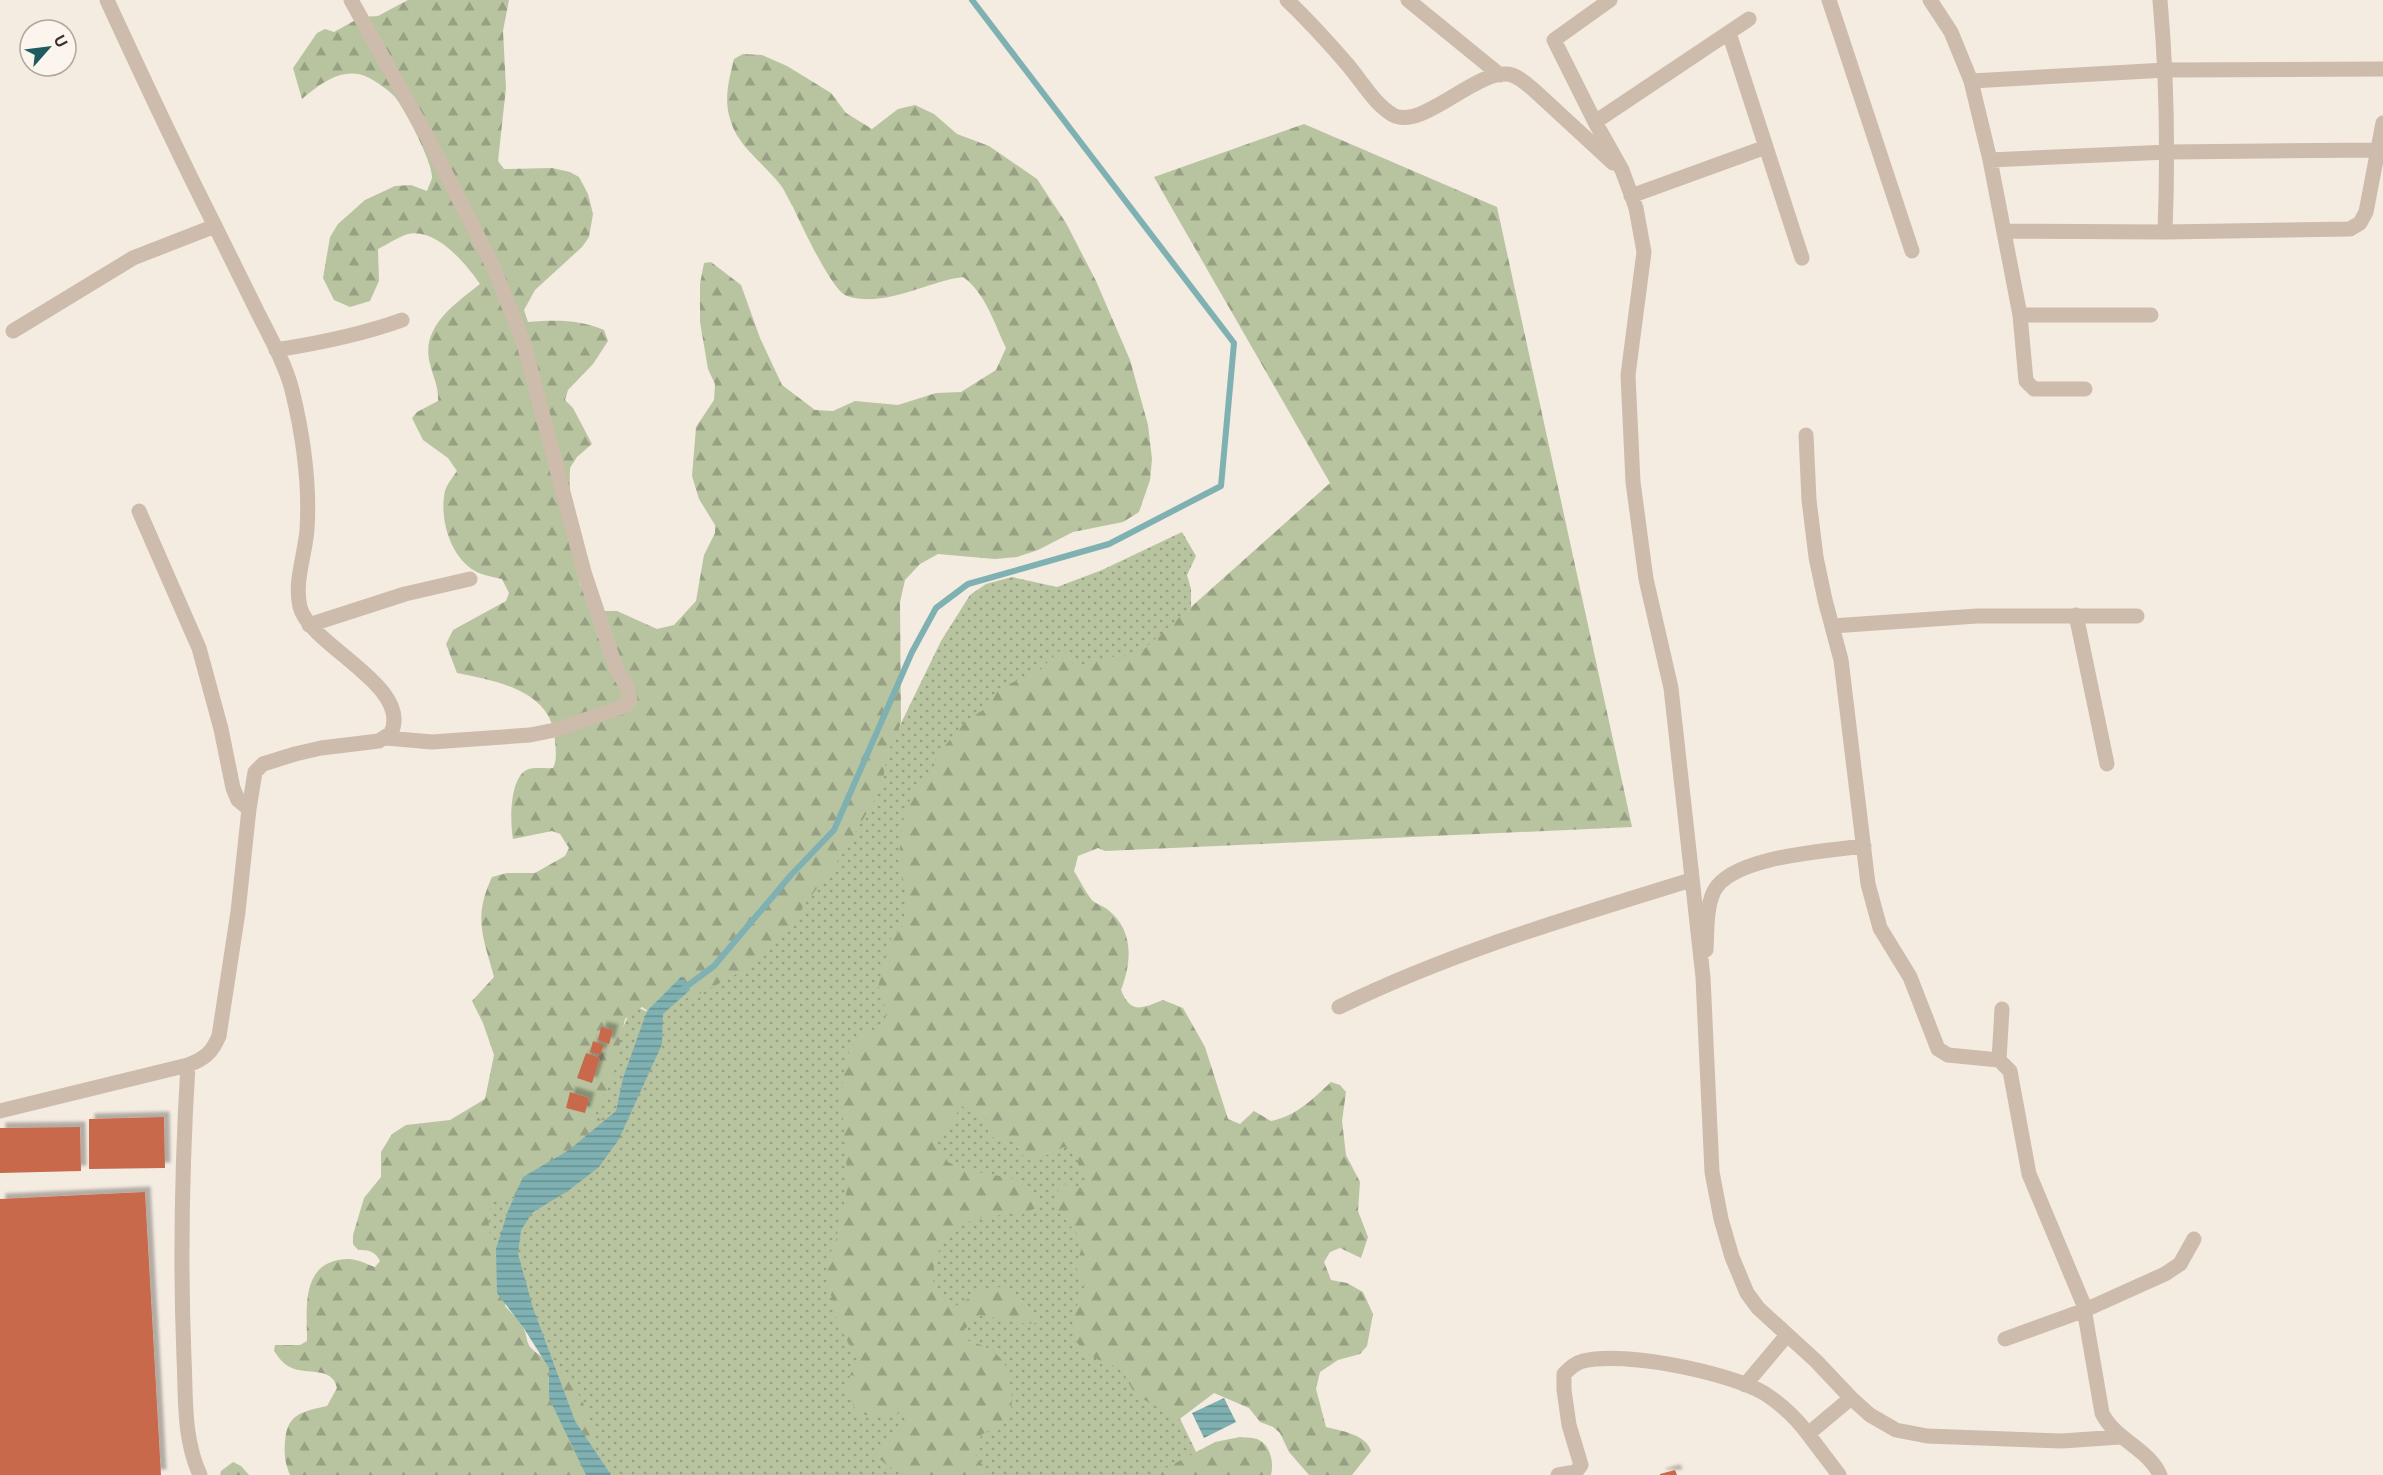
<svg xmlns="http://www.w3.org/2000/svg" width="2383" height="1475" font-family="'DM Sans',sans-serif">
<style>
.grass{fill:url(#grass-dots)}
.forest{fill:url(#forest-firs)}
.water{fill:url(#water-rules)}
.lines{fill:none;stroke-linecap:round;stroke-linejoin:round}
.stream{stroke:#7fb0b2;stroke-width:6}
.building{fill:#c8694b;filter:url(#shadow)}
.minor{stroke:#cdbbac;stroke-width:15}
</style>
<defs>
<pattern id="grass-dots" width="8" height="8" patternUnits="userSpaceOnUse" patternTransform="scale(1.5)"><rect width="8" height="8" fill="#b8c4a0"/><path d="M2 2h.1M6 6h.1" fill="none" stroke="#97a083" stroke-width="1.8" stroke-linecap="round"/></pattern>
<pattern id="forest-firs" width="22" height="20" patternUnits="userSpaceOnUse" patternTransform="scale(1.5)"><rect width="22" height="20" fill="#b8c4a0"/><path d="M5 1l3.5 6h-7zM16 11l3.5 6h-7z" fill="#97a083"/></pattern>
<pattern id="water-rules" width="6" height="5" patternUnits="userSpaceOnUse" patternTransform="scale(1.5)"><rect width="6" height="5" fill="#7fb0b2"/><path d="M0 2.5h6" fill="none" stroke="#699091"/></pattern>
<filter id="shadow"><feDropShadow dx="5.5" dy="-5.5" stdDeviation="1.5" flood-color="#0004"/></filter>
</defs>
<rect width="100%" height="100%" fill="#f4ebe1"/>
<path class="grass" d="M1182,532L1196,556L1187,575L1191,589V654L941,787L914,1406L922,1475H606L571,1418L538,1332L499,1267L475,1211L503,1186L588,1129L610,1057L633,1005L658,1017L888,750L941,641L970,595L986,584L1012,577L1057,587L1102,570Z
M961,1077L1092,1148L1171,1400L1199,1458L1177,1475H973L879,1326L924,1152Z"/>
<path class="forest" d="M408,0H509L503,31L506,88L498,161L504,169L552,168L570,172L579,177L588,194L593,214L589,237L582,247L535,290L524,310L528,322C555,320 578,319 604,330L608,341L593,364L568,390L565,400L573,408L592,444L577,457L570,468L569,513L580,585L600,611H617L657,629L674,625L696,601L704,555L715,533V525L699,499L692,476L696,427L714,400L715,384L708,369L700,322V284L704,263L711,262L741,285L760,338L782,385L815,410L833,411L855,401L898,405L936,393L961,392L996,370L1006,348C995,325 985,292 963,277C925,282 886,308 847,296C832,291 801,224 793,207C788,199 785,190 779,183C764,164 738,146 731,122C723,100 729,80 734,59L743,54L762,55L787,66L831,93L846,113L872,129L898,109L915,105L934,114L957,134L989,146L1037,179L1066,223L1096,281L1130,360L1148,425L1152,459L1150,480L1139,512L1123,522L1073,532L1038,550L1017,557L995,559L938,554L920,564L905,580L900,602L901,722L895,741L888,750L883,779L875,799L842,855L790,924L744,970L690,999L681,997L651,1013L642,1007L625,1019L613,1077L595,1115L601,1120L585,1151L529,1195L491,1199C489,1219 484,1241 503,1254L510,1286L505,1306C511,1313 519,1320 523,1327C527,1334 526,1343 531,1348C540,1357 552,1362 561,1370C582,1392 609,1447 589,1475H290C285,1463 284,1455 285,1442C287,1413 302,1412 327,1406L337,1388C332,1366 308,1375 292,1368C284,1365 279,1358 274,1351L275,1345H300L307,1341C307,1308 300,1261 347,1259C355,1258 367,1264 375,1267L380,1261C375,1251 369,1250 358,1250L353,1244V1235L364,1198L381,1177V1152L392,1134L406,1125L450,1120L485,1099L494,1055L483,1023L472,1001L494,977C483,936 473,918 492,877L507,873H535L565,856L569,848L560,834L552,831L513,839C510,823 509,775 529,769C536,767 546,769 553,768C557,760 556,751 555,741C553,690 496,681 457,673L446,644L453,630L506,601L509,593L502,579C493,577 482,575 475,571C450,557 439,518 445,491C447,484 453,477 457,471L448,458L423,440L412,418L417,412L438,401C439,387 433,377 430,364C420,327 455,304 480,284C466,264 437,228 408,234C398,237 388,244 378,249L379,281L370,301L350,307L334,300L323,278L330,237L338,224L365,200L395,186L411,185L427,191C428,187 431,182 432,178C433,163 405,109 395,97C390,91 373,79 365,76C341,67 319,85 302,99L293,68L317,33L325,29L334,32L361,17L378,16Z
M1304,124L1497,207L1632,827L1105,851L1098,848L1078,856L1074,871C1080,881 1085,891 1091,899C1095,904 1102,905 1107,909C1134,930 1132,961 1121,990C1131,1015 1142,1008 1163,1000L1183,1008L1205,1047L1228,1119L1240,1124L1254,1111L1271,1121C1296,1116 1313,1099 1331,1082L1340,1085L1346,1092L1342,1121L1346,1155L1360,1182L1358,1211L1368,1237L1361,1258L1340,1248L1330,1252L1324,1262L1331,1280L1347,1283L1363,1292L1373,1314L1367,1346L1360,1354L1338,1360L1320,1372L1316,1389L1326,1427C1341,1431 1366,1434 1371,1451L1352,1475H1309L1289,1452L1280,1433L1273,1427L1260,1422L1249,1408L1214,1393L1177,1421C1166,1406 1144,1405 1132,1389C1127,1381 1126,1372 1116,1367C1110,1363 1101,1362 1095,1358C1060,1339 1074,1312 1085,1285L1076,1267L1083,1243C1074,1224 1039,1204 1065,1184L1082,1188L1090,1181L1079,1168L1076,1152L1064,1147L1032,1162L1021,1154L1013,1140L989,1137L986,1118L969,1112L962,1106L937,1142L948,1162L965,1170L1011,1178L1045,1204L1027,1212L984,1217L955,1226L947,1233L934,1262L933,1285L945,1302L954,1307L986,1288L1003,1287L1026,1302L1037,1323L1027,1324L979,1315L964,1330L966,1340C996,1348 1010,1360 1011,1392C1012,1401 1013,1408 1007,1415C1002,1423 989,1430 981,1435L976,1456L990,1475H906L890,1467L874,1455L907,1419L904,1412L885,1417L858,1414C846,1390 843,1384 858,1361L838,1324L826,1275L827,1259L835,1244L848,1185L841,1092L846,1057L859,1037L885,1024L886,1010L881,994L884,991L878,987L891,938L903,926L907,897L898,864L904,815L914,790L933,773L936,757L965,721L990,706L998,689L1040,670L1058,652L1065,648L1069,650L1073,666L1081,668C1092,657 1119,655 1135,657L1330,483L1154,177Z
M1240,1437C1246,1438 1254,1437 1259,1440C1271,1446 1274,1464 1271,1475H1153L1215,1442Z
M233,1462L241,1466L249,1475H220L221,1471Z"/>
<path class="water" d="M682,976L690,990L663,1014L662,1044L619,1139L599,1167L568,1191L533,1212L521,1230L518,1254L533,1308L575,1421L611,1475H586L549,1398V1368L523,1327L497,1293L496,1249L508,1211L523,1177L569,1150L616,1111L623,1078L647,1011Z
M1224,1398L1236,1422L1204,1438L1192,1413Z"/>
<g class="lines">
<path class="stream" d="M683,989L714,966L791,875L834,830L912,652L936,608L968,584L1109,544L1221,486L1234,343L972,0"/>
</g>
<path class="building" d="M601,1027L613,1030L609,1044L598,1040Z
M593,1041L604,1045L600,1055L590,1052Z
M586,1053L600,1058L592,1083L577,1078Z
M570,1092L589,1098L585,1113L566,1108Z
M164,1117L165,1168L89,1169V1119Z
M80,1127L81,1171L0,1173V1128Z
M145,1192L161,1475H0V1199Z
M1675,1470L1677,1475H1660V1474Z"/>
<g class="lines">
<path class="minor" d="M351,0L425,133L493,266L524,344L584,572L616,668L627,687L630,700L625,706L555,730L530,735L432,742L386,738
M1287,0C1308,20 1328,42 1347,64C1361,80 1374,104 1393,115C1423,131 1480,65 1512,75C1521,78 1528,85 1535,91L1613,163
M1408,0L1500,75
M1610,0L1554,40L1595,122L1622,170L1636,208L1644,252L1628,375L1633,482L1646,579L1671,688L1703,977L1712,1172L1721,1219L1732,1257L1747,1293L1758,1308L1816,1361L1851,1398
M1829,0L1912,251
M1930,0L1951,32L1971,81L1990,160L2020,315L2026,381L2034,389H2085
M2160,0C2167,78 2168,154 2165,232
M1729,33L1802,258
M1971,81L2166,70L2383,69
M1595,122L1749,19
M1990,160L2168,152L2377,150
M1631,196L1766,147
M2004,231L2165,232L2350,229L2360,223L2366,212L2383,123
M2020,315H2151
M13,331L133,258L215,226
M276,350C320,343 361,335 402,320
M1806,435L1809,500L1816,557L1825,600L1841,660L1868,884L1880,928L1910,977L1938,1049L1948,1055L1999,1060L2010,1071L2029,1174L2083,1303L2102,1413C2115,1440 2148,1448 2160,1475
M139,511L199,648L221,729L233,788L238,800L249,809
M2076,615L2107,764
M309,625L405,594L470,579
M1832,626L1977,616H2137
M1706,950C1707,932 1706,907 1714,891C1732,856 1827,851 1864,846
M1339,1007C1452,952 1571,917 1691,880
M1999,1060L2002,1009
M188,1065C182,1163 180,1260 184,1358C186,1398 183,1438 200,1475
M0,1111L188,1065C204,1059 212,1053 219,1036L238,912L249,809L255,772L263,764L295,754L321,748L379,741L391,733C413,686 310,646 300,607C294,582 305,555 307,530C310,484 303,435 292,390C285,363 270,337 257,311C243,283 229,254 215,226C177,151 142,76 107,0
M2005,1339L2085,1310L2165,1274L2180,1264L2194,1239
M1745,1385L1787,1335
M1808,1434L1839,1475
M1558,1475L1576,1472L1581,1465L1569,1425L1564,1390V1374C1570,1368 1575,1363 1583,1361C1623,1351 1728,1372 1764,1393C1781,1404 1796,1418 1808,1434L1851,1398L1870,1415L1896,1430L1927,1436L2062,1441L2120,1437"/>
</g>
<g transform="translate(48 48) rotate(62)"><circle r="28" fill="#fbf5ee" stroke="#aea6a0" stroke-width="1.5"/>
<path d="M0-4.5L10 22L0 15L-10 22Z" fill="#1f5a5e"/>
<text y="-9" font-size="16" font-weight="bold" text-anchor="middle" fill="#3b302b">U</text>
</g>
</svg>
